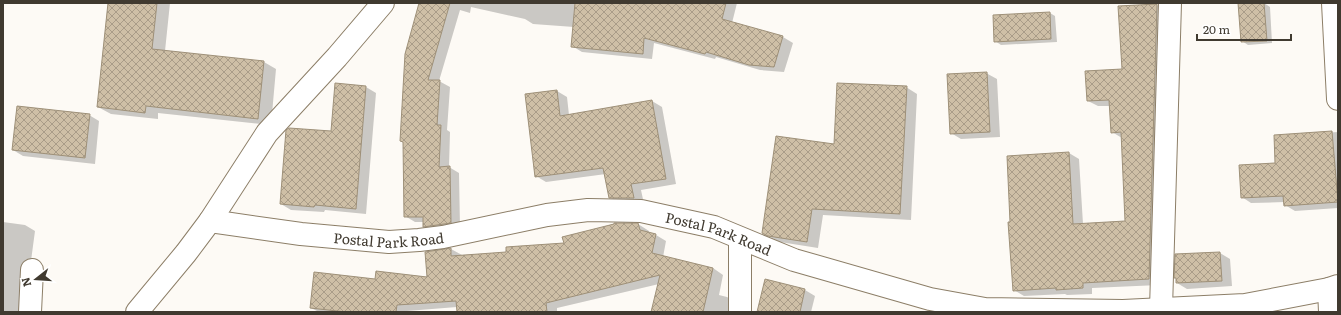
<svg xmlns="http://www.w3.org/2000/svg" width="1341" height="315" font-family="Literata,serif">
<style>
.shadow{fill:#0003}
.building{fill:url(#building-cross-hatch);stroke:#9e9078}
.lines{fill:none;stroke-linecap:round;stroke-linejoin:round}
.minor-casing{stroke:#8c7e67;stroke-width:24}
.minor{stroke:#fff;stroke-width:22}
.labels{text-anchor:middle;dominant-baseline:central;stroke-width:3;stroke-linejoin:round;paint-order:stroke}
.street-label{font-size:14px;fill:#403a30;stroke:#fff}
</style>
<defs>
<pattern id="building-cross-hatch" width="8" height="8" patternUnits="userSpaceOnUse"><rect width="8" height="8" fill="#cebfa6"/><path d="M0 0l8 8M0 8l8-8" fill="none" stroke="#a99c88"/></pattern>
</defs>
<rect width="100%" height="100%" fill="#fdfaf5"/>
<path class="shadow" d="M109,3H170L165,51L264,62L276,69L271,125L158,113V119L111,114L98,107Z
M422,3H737L732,23L783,37L793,43L784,72L760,70L716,57L715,59L654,43L652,59L582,52L572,46L574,27L533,24L525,19L471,7L470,13L460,10L439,81L450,87L447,130L450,132L449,167L459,173L460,228L434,232L424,226V222H415L405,216Z
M1264,3L1270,7L1272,43L1248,45L1242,41L1240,4Z
M1157,5L1167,11L1159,285L1092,288V294L1067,295L1065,294L1024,296L1014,290L1011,223L1069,153L1079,159L1083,224L1126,222L1122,138L1112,132L1110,106H1098L1088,101L1123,70L1120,7Z
M1050,13L1055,16L1057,42L1001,45L995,41Z
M986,73L997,79L1000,137L961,139L951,133Z
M336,84L366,87L376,93L366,214L325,210L324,212L291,210L281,204L332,132Z
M906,87L917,94L911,220L823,215L818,248L780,242L763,233L835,145Z
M557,91L567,97L569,115L652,101L662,107L676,184L641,190L644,204L620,203L610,197L606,174L546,182L536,176Z
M89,115L99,121L95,164L23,156L13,150Z
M1338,132V208L1295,211L1285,205V202L1251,203L1242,197L1276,164L1275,136Z
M3,222L25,225L35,231L29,276L28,312H3Z
M638,224L649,231V233L656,235L666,241L663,257L713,268L723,275L719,295L727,297L738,304V312H658L659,284L557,308V312H458L457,307L407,311V312H319L311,308L376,280L428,278L451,249L462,255L507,253L565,244Z
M1220,253L1230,259L1232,286L1187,289L1177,283Z
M765,281L805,290L815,296L811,312H758Z"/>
<path class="building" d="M108,3H157L152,49L264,61L258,119L146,106L145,113L97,107Z
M419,3H450L428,80H440L437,125H441L439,167L450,166L451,223L423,227V217H404L403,142L400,141L405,54Z
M575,3H726L722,19L783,36L774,67L749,65L706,52L705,54L644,38L643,54L571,47Z
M1238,3H1264L1267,41L1241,42Z
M1157,4L1149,279L1083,283V288L1056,290V288L1013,291L1008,222H1010L1007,156L1069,152L1073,224L1125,221L1121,132L1111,133L1109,100L1087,101L1085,71L1122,69L1118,6Z
M1050,12L1051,39L994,42L993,15Z
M987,72L990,132L950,134L947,74Z
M335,83L366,86L356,209L315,205L314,207L280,204L286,130L289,128L331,131Z
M837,83L907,86L900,214L812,209L807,242L768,236L762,233L776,136L834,144Z
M557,90L560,116L652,100L666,179L631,184L634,198H609L603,168L535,177L525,94Z
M17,106L90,114L85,158L12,150Z
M1332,131L1338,202L1284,206L1283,196L1241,198L1239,165L1275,163L1274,135Z
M614,223H638L640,230L656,234L652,253L713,268L703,312H651L660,275L546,303L547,312H457L456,301L397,305L396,312H346L310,308L314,272L375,279L376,271L427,277L425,252L451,248V256L506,252V247L564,243L562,237L614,224Z
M1220,252L1222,281L1176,283V278H1174L1175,254Z
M765,279L805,289L800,312H757Z"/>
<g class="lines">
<g class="minor-casing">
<g id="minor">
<path d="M1333,3L1338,99"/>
<path id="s1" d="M210,221L301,234L389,242L419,240L443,237L547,215L588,210L641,211L714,227L794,260L930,299L985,309L1123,311L1245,305L1329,289L1338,286"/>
<path d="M740,239V312"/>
<path d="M1329,289L1330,312"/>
<path d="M1161,309L1170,3"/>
<path d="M30,312L32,270"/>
<path d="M137,312L186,253L210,221L267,133L337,57L383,3"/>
</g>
</g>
<use href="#minor" class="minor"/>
</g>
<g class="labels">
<g class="street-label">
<text stroke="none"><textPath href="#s1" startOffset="516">Postal Park Road</textPath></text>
<text stroke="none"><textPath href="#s1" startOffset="180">Postal Park Road</textPath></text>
</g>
</g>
<rect width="1341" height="315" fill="none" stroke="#403a30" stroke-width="8"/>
<g transform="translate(36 279) rotate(253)" stroke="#ffffff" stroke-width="3" paint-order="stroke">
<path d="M0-3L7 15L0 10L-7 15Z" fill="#403a30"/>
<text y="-6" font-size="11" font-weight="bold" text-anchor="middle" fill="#403a30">N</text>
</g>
<path d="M1197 34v6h94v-6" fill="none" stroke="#403a30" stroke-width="2"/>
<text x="1203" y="34" font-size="12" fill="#403a30" stroke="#ffffff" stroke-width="3" paint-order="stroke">20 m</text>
</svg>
